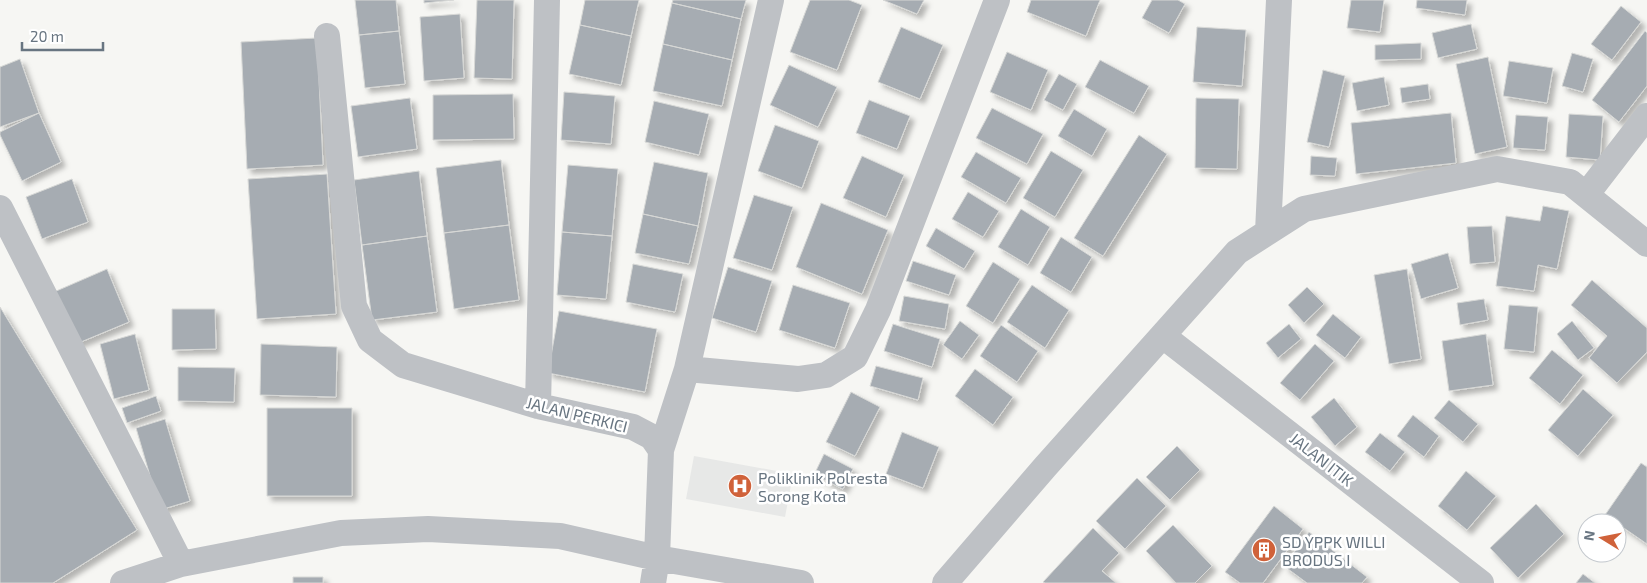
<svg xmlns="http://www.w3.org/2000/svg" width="1647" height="583" font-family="'Exo 2',sans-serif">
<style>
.built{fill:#e7e8e7}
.building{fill:#a6acb2;stroke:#d7d8d6;filter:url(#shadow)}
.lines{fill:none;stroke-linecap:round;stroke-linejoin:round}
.street{stroke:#bec1c5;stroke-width:26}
.labels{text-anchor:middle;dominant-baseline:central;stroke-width:5;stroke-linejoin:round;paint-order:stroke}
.street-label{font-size:16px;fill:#687581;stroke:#fff}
.poi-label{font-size:16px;fill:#687581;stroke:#fff;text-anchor:start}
</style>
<defs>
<filter id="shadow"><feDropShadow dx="4.5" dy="4.5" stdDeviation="2.5" flood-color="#0004"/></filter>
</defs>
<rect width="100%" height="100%" fill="#f6f6f3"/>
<path class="built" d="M694,456L793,474L785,517L686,499Z"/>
<path class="building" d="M355,0H396L399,31L359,35Z
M424,0H454L424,3Z
M477,0H514L512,79L474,78Z
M585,0H639L631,36L580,25Z
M673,0H746L741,19L672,3Z
M810,0H849L862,5L837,70L790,52Z
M883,0H924L917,14Z
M1031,0H1100L1086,36L1027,12Z
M1152,0H1178L1185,4L1169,33L1142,18Z
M1351,0H1384L1380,32L1347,28Z
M1417,0H1467L1465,15L1416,8Z
M672,3L741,19L732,60L663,44Z
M1621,6L1641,22L1612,60L1591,44Z
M460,14L464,78L424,81L420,17Z
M1471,24L1477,49L1438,58L1432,33Z
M580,25L631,36L621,85L569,74Z
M901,27L943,45L920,99L878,82Z
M1197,27L1246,30L1242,86L1193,82Z
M399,31L405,84L365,88L359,35Z
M1645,31L1647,33V86L1619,122L1592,100Z
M317,38L323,165L247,169L241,42Z
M1421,43V59L1375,60V45Z
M663,44L732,60L722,106L653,91Z
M1007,52L1048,70L1031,110L990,92Z
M1572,53L1593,59L1583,92L1562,86Z
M1488,57L1507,147L1475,154L1456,64Z
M20,59L39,113L0,127V67Z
M1100,60L1149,86L1134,113L1085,87Z
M1509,61L1553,68L1547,103L1503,96Z
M789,65L837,87L818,127L770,105Z
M1323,70L1345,76L1329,147L1307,142Z
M1059,74L1077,84L1063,110L1044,100Z
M1384,77L1389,105L1357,111L1352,83Z
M1428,84L1430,99L1402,103L1400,88Z
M564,92L615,96L611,144L561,140Z
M513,94L514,139L433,140V95Z
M410,98L417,149L358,157L351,106Z
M1196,98L1239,99L1237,169L1195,168Z
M869,100L910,116L897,149L856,133Z
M654,101L709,114L699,155L645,142Z
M992,108L1043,134L1027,164L976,138Z
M1074,109L1107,129L1092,156L1058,136Z
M39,113L61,162L22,181L0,135V132Z
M1451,113L1456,163L1356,174L1351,123Z
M1569,114L1603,116L1600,160L1566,157Z
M1516,115L1548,117L1545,150L1513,148Z
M775,125L819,141L802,188L758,171Z
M1139,135L1167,154L1103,256L1074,238Z
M1051,151L1083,170L1055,217L1023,198Z
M976,152L1021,178L1006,203L961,177Z
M862,156L904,175L886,217L843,198Z
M1311,156L1337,158L1335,176L1310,175Z
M501,160L509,225L444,233L436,168Z
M654,162L708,173L698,226L643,214Z
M568,165L618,169L612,236L562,232Z
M419,171L427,236L362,245L354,180Z
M327,174L336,314L257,319L248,179Z
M72,179L88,222L42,239L26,197Z
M968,192L999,211L983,237L952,219Z
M754,195L793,207L772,270L733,258Z
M821,203L888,230L862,294L796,267Z
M1543,206L1569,211L1557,269L1538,265L1534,291L1496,286L1506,216L1540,221Z
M1021,209L1050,227L1028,265L998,247Z
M643,214L698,226L689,264L635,253Z
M509,225L519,300L454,309L444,233Z
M1492,226L1495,262L1470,264L1467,227Z
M936,228L975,251L964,269L926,246Z
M562,232L612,236L606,299L557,295Z
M427,236L437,312L372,320L362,245Z
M1061,237L1092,257L1071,292L1040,273Z
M1448,253L1458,288L1421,299L1411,264Z
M913,261L956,275L949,295L906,281Z
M993,262L1020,279L993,323L966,306Z
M633,264L683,274L675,312L626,302Z
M728,267L772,281L756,332L712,318Z
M107,269L129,322L76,344L54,292Z
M1407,269L1421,359L1389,364L1374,275Z
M1592,280L1647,328V352L1617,383L1589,358L1607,336L1571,305Z
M793,285L850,303L835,348L779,330Z
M1032,285L1069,310L1045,348L1007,322Z
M1307,287L1324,304L1304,323L1288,305Z
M904,296L949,304L945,329L899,321Z
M1484,299L1488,320L1460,325L1457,303Z
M1509,305L1538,307L1534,352L1504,349Z
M0,307L137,530L53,583H0Z
M172,309H215L216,349L172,350Z
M559,311L657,329L645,392L548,373Z
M1333,314L1361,337L1345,358L1316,335Z
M960,321L979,335L962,359L943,345Z
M1572,321L1594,348L1578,360L1557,334Z
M893,324L940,339L932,367L884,351Z
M1289,324L1301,339L1278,358L1266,343Z
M1001,325L1038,351L1017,382L980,356Z
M135,334L149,390L114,399L100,344Z
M1486,334L1493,385L1449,391L1442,341Z
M261,344L337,347L336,397L260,395Z
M1315,344L1334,361L1300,400L1280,383Z
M1552,350L1583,375L1560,404L1529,378Z
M876,366L923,378L918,400L870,386Z
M178,367L235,368L234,402L178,401Z
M975,369L1013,397L993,425L955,396Z
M1583,389L1613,415L1578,456L1548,430Z
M851,392L880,407L855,456L826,442Z
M156,396L161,411L127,423L122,408Z
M1334,398L1357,427L1335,446L1311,417Z
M1449,400L1478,424L1463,442L1434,418Z
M267,408H352V496H267Z
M1413,415L1439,436L1424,457L1397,436Z
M165,419L190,501L160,510L136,428Z
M902,432L939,447L923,488L886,474Z
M1380,433L1405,452L1390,471L1365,452Z
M1177,446L1200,470L1170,500L1146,477Z
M824,454L853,469L843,489L814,475Z
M1641,463L1647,467V544L1605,515Z
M1466,471L1496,496L1467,530L1438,506Z
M1137,478L1166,506L1125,549L1096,521Z
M1536,504L1564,534L1518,578L1490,548Z
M1274,506L1303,529L1263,583H1240L1225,572Z
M1173,525L1212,566L1195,583H1176L1146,551Z
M1093,528L1119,553L1102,571L1116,583H1045L1043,582Z
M1309,532L1367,577L1362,583H1307L1284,566Z
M1583,574L1595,583H1576Z
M293,577H323V583H293Z"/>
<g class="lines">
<path class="street" d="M327,36L354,306L370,340L403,365L538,406L633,427L652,437L661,450L657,558L801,583
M1586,195L1647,116
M0,208L181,564
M1268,232L1279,0
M1163,336L1481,583
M687,369L798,379L826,375L855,357L878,310L997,0
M538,406L547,0
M661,450L687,369L771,0
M123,583L181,564L341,533L428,529L560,536L657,558L653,583
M945,583L1045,467L1237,252L1304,209L1497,169L1570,182L1647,244"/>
</g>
<defs>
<g id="hospital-disc" transform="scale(1.25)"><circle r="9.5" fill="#d0623a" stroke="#fff"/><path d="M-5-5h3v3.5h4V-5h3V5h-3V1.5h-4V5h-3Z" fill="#fff"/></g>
<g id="building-disc" transform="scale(1.25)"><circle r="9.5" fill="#d0623a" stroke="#fff"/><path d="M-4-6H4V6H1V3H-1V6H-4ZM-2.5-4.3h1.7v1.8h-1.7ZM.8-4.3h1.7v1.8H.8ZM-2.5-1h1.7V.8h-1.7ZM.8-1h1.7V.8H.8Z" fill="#fff"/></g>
</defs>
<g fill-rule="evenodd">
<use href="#hospital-disc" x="740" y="486"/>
<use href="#building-disc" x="1264" y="550"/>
</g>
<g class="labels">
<g class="street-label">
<text transform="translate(577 414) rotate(14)">JALAN PERKICI</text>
<text transform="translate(1322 459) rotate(38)">JALAN ITIK</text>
</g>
<g class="poi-label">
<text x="758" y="477">Poliklinik Polresta<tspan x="758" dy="18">Sorong Kota</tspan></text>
<text x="1282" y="541">SD YPPK WILLI<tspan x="1282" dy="18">BRODUS I</tspan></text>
</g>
</g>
<g transform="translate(1602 538) rotate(280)"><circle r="24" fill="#ffffff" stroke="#c3c8cd"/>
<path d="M0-4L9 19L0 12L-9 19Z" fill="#d0623a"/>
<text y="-8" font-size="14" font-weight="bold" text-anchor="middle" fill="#687581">N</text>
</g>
<path d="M22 42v8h81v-8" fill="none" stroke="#687581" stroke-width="2.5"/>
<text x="30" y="42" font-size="15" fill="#687581" stroke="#ffffff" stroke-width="4" paint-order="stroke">20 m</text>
</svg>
